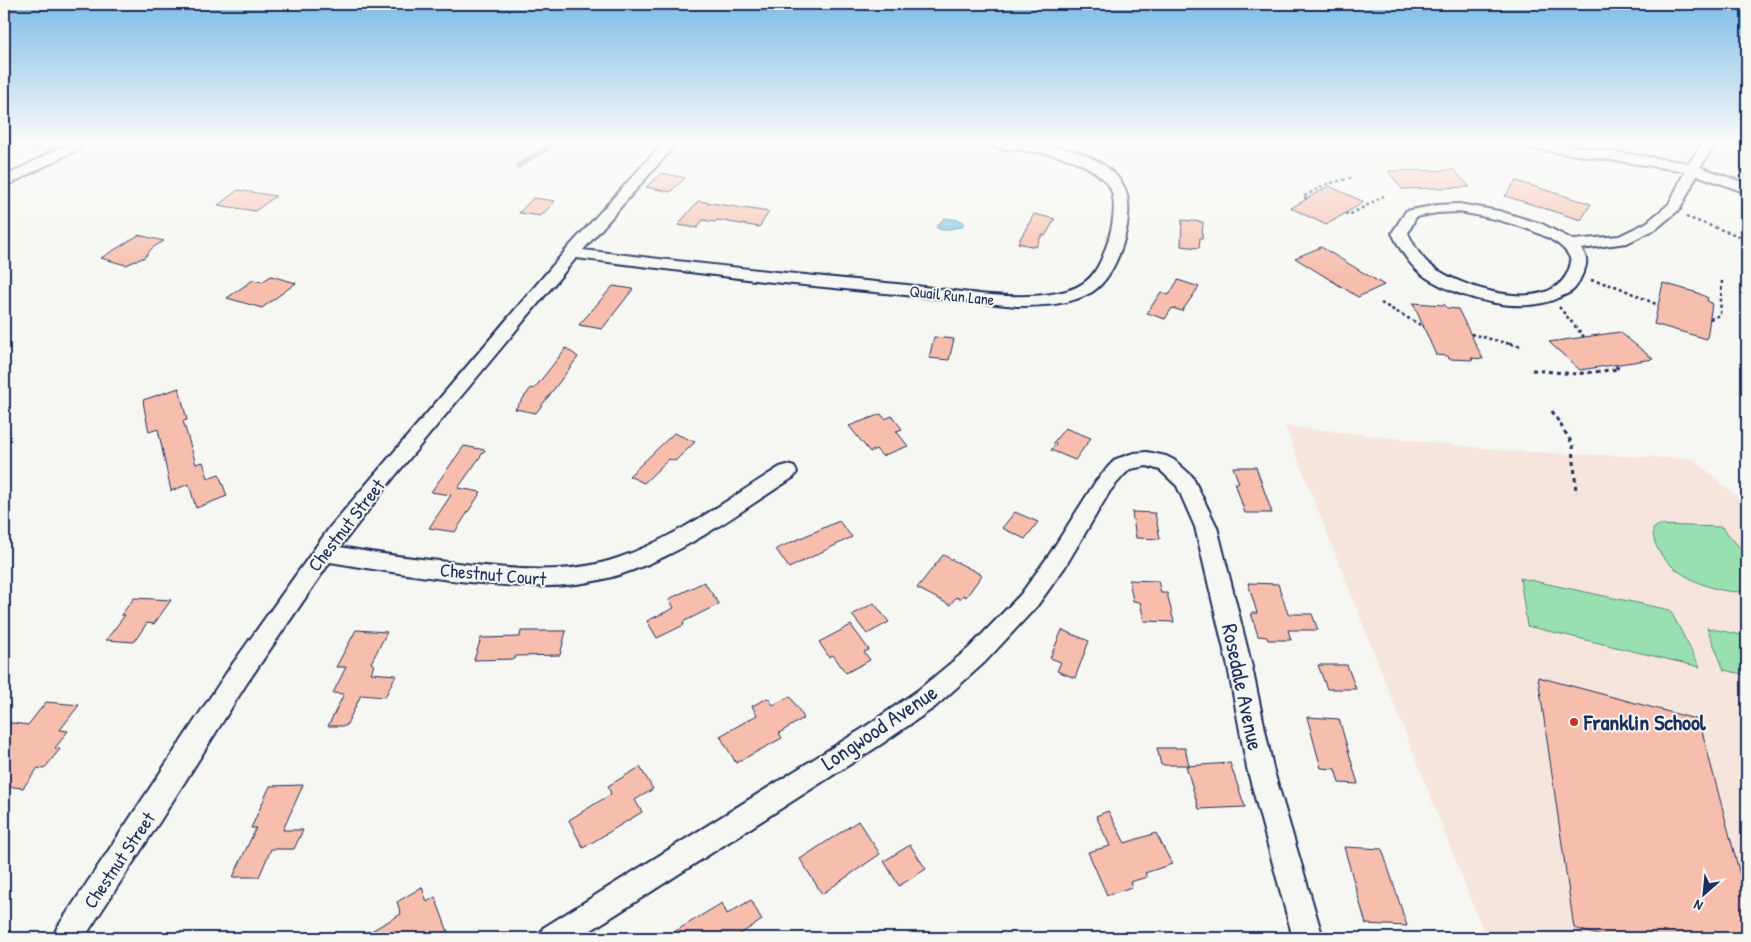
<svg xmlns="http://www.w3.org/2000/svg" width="1751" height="942" font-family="'Patrick Hand',sans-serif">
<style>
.built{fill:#f6e5dd}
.green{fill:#98e0af;stroke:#5a8886}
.water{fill:#82c8e3;stroke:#598bae}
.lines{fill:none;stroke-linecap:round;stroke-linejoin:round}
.stream{stroke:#598bae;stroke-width:5}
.building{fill:#f7bead;stroke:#1b2f5e}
.minor-casing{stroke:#1b2f5e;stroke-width:4}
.path-far1{stroke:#1b2f5e;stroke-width:2.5;stroke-dasharray:3 3;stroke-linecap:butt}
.path{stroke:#1b2f5e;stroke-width:3;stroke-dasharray:4 4;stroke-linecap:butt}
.minor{fill:#f6f6f2;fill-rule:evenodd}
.poi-dot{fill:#c8321e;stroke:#f6f6f2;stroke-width:2}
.labels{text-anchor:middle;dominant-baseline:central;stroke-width:4;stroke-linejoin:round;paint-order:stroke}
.far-street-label{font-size:16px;fill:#1b2f5e;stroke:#f6f6f2}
.street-label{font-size:19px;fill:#1b2f5e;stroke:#f6f6f2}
.near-street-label{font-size:22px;fill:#1b2f5e;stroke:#f6f6f2}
.near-poi-label{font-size:22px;font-weight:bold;fill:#1b2f5e;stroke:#f6f6f2;text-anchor:start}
</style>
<rect width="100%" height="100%" fill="#f6f6f2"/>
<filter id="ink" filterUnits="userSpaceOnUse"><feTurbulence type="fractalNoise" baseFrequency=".02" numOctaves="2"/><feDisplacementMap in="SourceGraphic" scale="10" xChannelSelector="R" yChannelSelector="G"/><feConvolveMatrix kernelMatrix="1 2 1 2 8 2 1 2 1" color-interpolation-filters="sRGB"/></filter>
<g filter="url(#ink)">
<path class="built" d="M1285,426L1509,451L1694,459L1747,506V938H1486Z"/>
<path class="green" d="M1659,525L1722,527L1747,556V591C1715,597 1651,568 1653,529Z
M1520,578L1670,610L1700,667L1527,626Z
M1707,628L1747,636V675L1724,670Z"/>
<path class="water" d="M944,218L960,220L964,222L962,227C952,227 944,234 936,227Z"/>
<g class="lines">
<path class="stream" d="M4,145H25L47,150
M518,166L554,144"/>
</g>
<path class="building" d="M1454,170L1470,187L1402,189L1388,171Z
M662,173L685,178L670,192L646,187Z
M1516,181L1591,204L1581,220L1505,196Z
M1329,186L1364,202L1326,225L1291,208Z
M238,190L276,196L255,211L218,205Z
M533,198L555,201L541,216L519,213Z
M698,201L769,212L759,227L717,220L715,222L703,220L697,228L678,225Z
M1034,214L1055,219L1045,236L1042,235L1036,247L1018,243Z
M1182,220L1203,222L1202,238H1200L1199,248L1181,246Z
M139,235L164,241L152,248L145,257L126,265L101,258Z
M1321,247L1384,285L1358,297L1295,258Z
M271,276L296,283L262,308L227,298L253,280L262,282Z
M1178,280L1199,287L1182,311L1172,308L1165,319L1147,313L1161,292L1169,295Z
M1663,283L1698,293L1708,298L1707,301L1712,303L1707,339L1654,324Z
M613,286L633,289L602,329L579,325Z
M1413,303L1445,305L1447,308L1458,309L1483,359L1471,358L1473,360L1449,359L1448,356L1436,355Z
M1620,332L1653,359L1580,370L1549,342Z
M934,337L954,339L949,360L929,358Z
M566,348L578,357L536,413L515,409L531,388L534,389Z
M179,388L187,420L183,421L196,464L203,462L208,478L219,474L227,496L196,508L189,484L171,491L158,429L149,432L144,407L143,400Z
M881,414L885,419L892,416L902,429L896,431L908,446L882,456L876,449L870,452L849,426Z
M1065,428L1091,438L1075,460L1051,450L1056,444L1053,443Z
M674,433L695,442L675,461L669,459L644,483L629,476Z
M464,446L485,450L458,488L481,492L455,532L429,528L451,495L431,492Z
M1233,467H1256L1272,513H1245L1235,483H1239Z
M1015,512L1038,522L1025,539L1002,528Z
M1132,512L1155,513L1160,539L1136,538Z
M839,521L852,537L789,568L776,549Z
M943,555L982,575L966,597L963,595L960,599L956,597L950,605L917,588Z
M1129,580L1158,581L1161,593H1167L1174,622L1144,621L1140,602L1133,601Z
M704,582L719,604L683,622L684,625L657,638L647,621L674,608L669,599Z
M1248,583L1278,584L1288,614H1312L1318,630H1288L1291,640H1268L1267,637L1258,636L1251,613H1257Z
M134,598L171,600L154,624L147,623L134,642L106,640L125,615H121Z
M874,603L889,622L867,634L852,615Z
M851,625L869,650L864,652L870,660L846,673L833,655L829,657L819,642Z
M356,630L387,632L371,663L374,665L371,673L396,675L385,697L361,695L346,726H328L344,694L333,693L346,667H336Z
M1062,630L1089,641L1075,678L1057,671L1061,662L1050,658Z
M521,631H566L560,655L516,656L515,659L474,660L481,638L520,637Z
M1318,665H1347L1356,689H1327Z
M1538,677L1699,720L1747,901V938H1608L1574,928Z
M790,696L804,718L779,733L782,738L736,763L720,736L757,715L752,706L768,698L773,705Z
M46,702L79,705L60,730L68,731L55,748L60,749L44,769L38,768L23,788L4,786V722L28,725Z
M1307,717L1339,719L1358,784L1339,783L1335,769L1321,768Z
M1157,748H1185L1189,765H1161Z
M1230,763L1245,807L1199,809L1186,766Z
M640,767L653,789L635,800L642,812L583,848L569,820L611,794L608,786Z
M303,785L283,830H303L294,849H271L259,877H233L256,828H251L270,786Z
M1108,811L1125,843L1156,833L1172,864L1145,873L1147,877L1130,882L1132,887L1107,895L1088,852L1110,846L1096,816Z
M858,821L880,854L822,894L800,859Z
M910,845L926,869L899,886L884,861Z
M1344,847L1382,849L1407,926L1366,924Z
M422,887L427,902L435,897L448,932L438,938H359L401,914L397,902Z
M751,900L762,920L734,938H664L722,903L727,914Z"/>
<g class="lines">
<g class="minor-casing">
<path id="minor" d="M67,144H84L82,147L4,187V177Z
M662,144H676L583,250C691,263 799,275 907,285C953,290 1012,302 1057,293C1070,291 1085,285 1093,274C1107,256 1124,200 1106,182C1078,152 1035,152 997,148L990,144C1027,144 1066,142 1099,162C1110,169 1122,179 1126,192C1135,220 1117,277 1092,292C1070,305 1042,306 1017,306L763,281L576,258L394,477L340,547C379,554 418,559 457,563C510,569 566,576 618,558C676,538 728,499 780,467L787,465L794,467L797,472L794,477C742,510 691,549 633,570C573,593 513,587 450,580C410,575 370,569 330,562L247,683L162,818L84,938H52L57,928L229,669L330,527L566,250Z
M1523,144H1559L1689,163L1702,144H1716L1700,167L1747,184V193L1697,175L1680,209L1656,229L1627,243L1581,249C1589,259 1587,266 1581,277C1579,281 1577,287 1573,290C1570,293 1564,295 1560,297C1523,316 1461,299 1427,278C1410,267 1401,251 1392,233L1406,211L1437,205L1459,204L1499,211L1542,224L1573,240L1619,236L1646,223L1669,204L1685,171L1530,148ZM1459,212C1484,216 1567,232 1571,262C1560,318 1471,291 1439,271C1423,262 1415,248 1408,233L1416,217L1437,213Z
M1147,452L1166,456L1174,460L1192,476L1217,527L1252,667L1273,768L1323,938H1293L1247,768L1228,667L1195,527L1177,486L1160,470L1147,466L1130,469L1123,476L1110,491L1065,567L1037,606L985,662L935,707L880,745L579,938H538L543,928L862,729L917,691L969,648L1021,594L1049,555L1096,481L1109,466L1116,459L1134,453Z"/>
</g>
<path class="path-far1" d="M1307,199L1303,197L1327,184L1354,177
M1345,213L1349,215L1384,196
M1686,217L1742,237
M1591,280L1618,287L1658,305
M1381,303L1424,327
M1559,307L1584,337
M1710,319L1720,315L1722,281
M1471,334L1514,345"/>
<path class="path" d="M1509,343L1520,346
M1532,370L1576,374L1619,369L1614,365
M1552,411L1573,445L1576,493"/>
<use href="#minor" class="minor"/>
</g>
</g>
<linearGradient id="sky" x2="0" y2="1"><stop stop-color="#7fbce6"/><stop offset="0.52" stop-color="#fbfbf9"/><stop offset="1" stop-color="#fbfbf9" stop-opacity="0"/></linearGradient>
<rect width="1751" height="276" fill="url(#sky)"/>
<circle class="poi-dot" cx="1574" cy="722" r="5"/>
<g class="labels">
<g class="far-street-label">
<text transform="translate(952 295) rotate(6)">Quail Run Lane</text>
</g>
<g class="street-label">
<text transform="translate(346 525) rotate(-52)">Chestnut Street</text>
<text transform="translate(493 574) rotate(5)">Chestnut Court</text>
<text transform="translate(119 860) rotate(-56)">Chestnut Street</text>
</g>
<g class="near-street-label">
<text transform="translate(1243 687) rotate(78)">Rosedale Avenue</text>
<text transform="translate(879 727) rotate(-34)">Longwood Avenue</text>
</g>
<g class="near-poi-label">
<text x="1584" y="722">Franklin School</text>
</g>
</g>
<rect width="1751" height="942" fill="none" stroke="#f6f6f2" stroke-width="20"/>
<rect x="10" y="10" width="1731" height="922" fill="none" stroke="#1b2f5e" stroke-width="2" filter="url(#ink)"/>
<g transform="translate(1704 894) rotate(207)" stroke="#f6f6f2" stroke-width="4" paint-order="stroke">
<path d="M0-4L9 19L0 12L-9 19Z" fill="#1b2f5e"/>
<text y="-8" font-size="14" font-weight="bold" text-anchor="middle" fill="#1b2f5e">N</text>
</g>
</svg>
